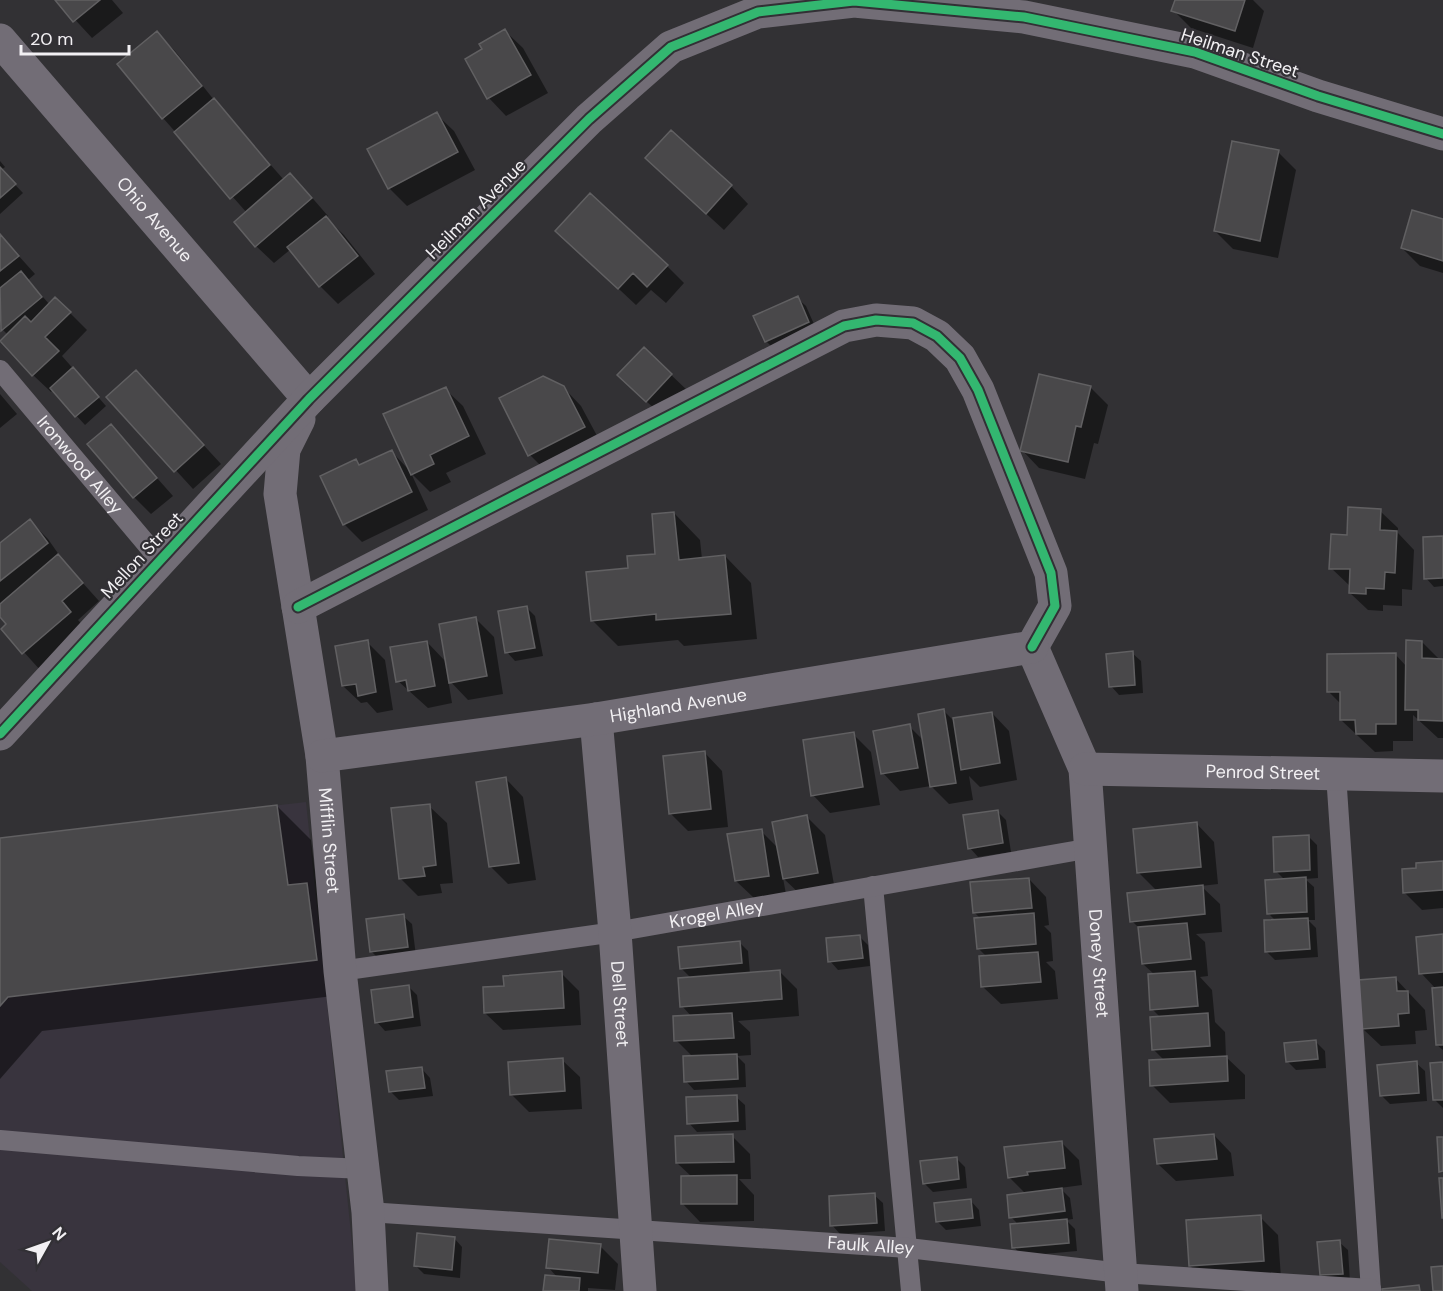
<svg xmlns="http://www.w3.org/2000/svg" width="1443" height="1291" font-family="'DM Sans',sans-serif">
<style>
.built{fill:#39343e}
.shadow{fill:#0007}
.building{fill:#49484a;stroke:#616062;stroke-width:1.5}
.lines{fill:none;stroke-linecap:round;stroke-linejoin:round}
.lane{stroke:#726d76;stroke-width:20}
.street{stroke:#726d76;stroke-width:33}
.cycleway-casing{stroke:#323035;stroke-width:13}
.cycleway{stroke:#33b770;stroke-width:9}
.labels{text-anchor:middle;dominant-baseline:central;stroke-width:4.5;stroke-linejoin:round;paint-order:stroke}
.street-label{font-size:18px;fill:#f2f0f3;stroke:#323035}
</style>
<rect width="100%" height="100%" fill="#323134"/>
<path class="built" d="M306,802L357,1291H32L0,1262V838Z"/>
<path class="shadow" d="M57,0H112L123,13L92,38Z
M1176,0H1253L1264,11L1253,48L1191,28L1173,10Z
M505,31L523,48L548,93L506,116L489,98L467,59L484,50Z
M157,33L175,51L218,105L284,180L290,175L308,193L328,216L326,218L344,235L375,274L338,304L320,286L291,249L274,263L256,246L247,213L163,118Z
M436,114L454,131L475,170L407,206L389,188Z
M1278,152L1296,170L1278,258L1233,249L1215,231Z
M0,161L5,167L1,170L23,193L0,214Z
M665,176L731,186L748,204L724,230Z
M1443,221V273L1420,266L1402,248Z
M0,235L35,274L28,280L50,305L56,299L87,330L62,356L106,406L85,425L53,390L51,392L33,375L8,335L0,327Z
M575,248L667,266L684,283L666,303L651,290L636,305Z
M797,298L806,306L817,331L775,350L766,341Z
M644,349L689,392L665,418L637,393Z
M563,387L581,406L602,445L547,472L530,455Z
M1090,387L1108,405L1098,444L1094,443L1085,479L1039,468L1022,450Z
M445,389L463,406L486,454L446,473L451,482L430,492L411,473L428,510L362,542L344,524L356,461L361,466L392,452L410,471Z
M153,390L221,464L193,489L109,397Z
M0,394L17,414L0,428Z
M111,426L173,496L151,514L134,497Z
M1380,511L1398,528V533L1414,550L1412,590L1402,589V606L1383,605V611L1368,610L1350,593V586L1331,568L1348,536Z
M674,513L700,540L702,559L725,556L751,583L757,639L684,646L678,640L618,646L592,620L630,569L657,555Z
M30,521L48,539L64,562L99,601L78,620L88,631L41,671L3,629L8,625L0,615V545Z
M1443,537V586L1434,587L1426,578Z
M527,608L535,616L543,656L515,661L507,652Z
M476,619L494,637L503,694L468,700L448,679L452,703L428,708L398,681L427,642L447,663Z
M367,642L385,660L393,710L377,713L367,702L361,703L343,686Z
M1422,642L1440,660H1443V738H1438L1413,715V741H1393V751L1375,752L1341,720V704L1329,692L1395,654L1407,667Z
M1132,653L1141,661L1143,693L1119,695L1111,686Z
M944,711L953,720L992,713L1009,731L1017,780L980,787L969,776L973,800L949,804L931,786L900,791L883,773L909,726L923,740Z
M853,734L871,752L880,805L830,813L813,795Z
M705,753L722,771L728,827L688,831L670,813Z
M506,779L523,797L536,880L508,884L490,866Z
M277,806L311,840L318,896L350,994L42,1031L0,1079V840Z
M429,806L447,823L453,883L440,884L442,893L418,896L400,878Z
M997,811L1006,820L1011,852L978,857L970,848Z
M807,817L825,835L835,890L802,896L783,878L786,894L754,898L736,881L761,831L778,848Z
M1197,824L1214,842L1218,884L1201,886L1220,904L1222,932L1196,934L1205,942L1208,976L1200,977L1212,990L1215,1022L1225,1032L1226,1057L1245,1075V1099L1170,1103L1152,1085L1165,1061L1153,1049L1160,1017L1152,1009L1155,975L1143,964L1140,929L1132,921L1157,891L1139,873Z
M1308,836L1317,845L1318,878L1305,879L1314,887L1315,920H1308L1316,928L1318,957L1275,960L1267,952L1276,921L1268,913L1285,880L1276,871Z
M1443,862V908L1422,910L1404,892L1418,869Z
M1029,879L1046,897L1049,925L1044,926L1051,933L1053,961L1046,962L1055,971L1058,999L1001,1004L983,987L987,957L978,948L981,919L974,912Z
M403,916L412,924L416,956L380,960L371,951Z
M859,936L868,945L870,966L838,970L830,961Z
M1443,936V1050L1437,1045L1436,989L1421,973Z
M740,943L748,951L750,974L779,971L797,989L799,1016L738,1021L750,1032L751,1055L737,1056L745,1064L746,1087L694,1090L686,1081L693,1057L676,1040L692,1017L682,1006L691,978L681,968Z
M561,973L579,991L581,1025L503,1030L485,1013L505,987Z
M1395,978L1425,1010L1427,1030L1415,1031L1416,1044L1381,1046L1363,1029Z
M408,986L417,995L421,1026L385,1031L377,1022Z
M1316,1042L1325,1051L1326,1068L1296,1070L1288,1062Z
M562,1060L580,1077L582,1109L529,1112L511,1094Z
M1416,1063L1425,1071L1427,1101L1390,1104L1381,1095Z
M1443,1063V1108L1435,1100Z
M422,1069L430,1078L433,1096L399,1100L391,1092Z
M736,1097L745,1105L746,1130L697,1132L689,1123Z
M1214,1135L1231,1153L1234,1176L1176,1181L1158,1164Z
M732,1136L750,1154L751,1179H739L754,1195V1221L700,1222L683,1204L692,1177L677,1163Z
M1061,1142L1079,1160L1082,1185L1060,1188L1070,1198L1073,1219L1066,1220L1075,1229L1077,1251L1022,1256L1014,1247L1018,1224L1011,1217L1026,1194L1009,1177Z
M956,1158L965,1167L967,1188L933,1192L924,1183Z
M874,1195L883,1203L885,1231L840,1234L832,1225Z
M971,1201L979,1210L981,1226L946,1230L937,1221Z
M1260,1217L1278,1235L1281,1278L1208,1283L1190,1266Z
M454,1238L462,1247L460,1278L424,1274L415,1265Z
M1339,1242L1348,1250L1350,1282L1330,1283L1321,1275Z
M600,1246L618,1264L615,1290L588,1288V1291H545L557,1277L548,1267Z"/>
<path class="building" d="M55,0H100L73,22Z
M1175,0H1245L1235,31L1171,11Z
M505,29L531,75L487,99L465,59L482,49L479,44Z
M157,31L202,86L162,119L117,64Z
M214,98L270,165L230,199L174,132Z
M437,112L458,152L388,189L367,149Z
M671,130L732,185L706,214L645,158Z
M1232,141L1279,150L1260,241L1214,231Z
M0,167L16,184L0,198Z
M290,173L312,198L255,247L234,222Z
M590,193L668,265L647,287L633,273L618,289L555,231Z
M1412,210L1443,219V261L1401,248Z
M326,216L358,256L319,287L287,247Z
M0,234L19,256L0,271Z
M21,271L42,297L1,331L0,288Z
M798,296L809,322L765,342L753,316Z
M55,297L71,312L45,337L59,351L32,376L0,341L25,316L31,322Z
M644,347L672,374L646,402L617,375Z
M73,367L99,397L75,417L50,388Z
M136,370L204,445L174,472L106,397Z
M1039,374L1091,386L1081,427L1076,426L1068,462L1020,451Z
M543,376L564,386L585,427L528,456L499,398Z
M446,387L469,436L430,455L434,464L411,475L383,414Z
M111,424L157,478L133,498L87,444Z
M392,450L412,492L343,525L320,476L356,459L359,465Z
M1348,507L1381,509L1380,530L1397,531L1395,573L1385,572L1384,589L1366,588V594L1349,593L1350,569H1329L1331,534L1347,535Z
M674,512L679,560L725,555L731,614L656,620V614L591,621L586,572L628,568L627,556L655,554L652,514Z
M30,519L48,543L0,581V543Z
M1443,536V578L1424,579L1423,537Z
M58,554L83,583L62,601L71,612L22,654L1,629L6,624L0,617V604Z
M527,606L535,648L505,653L498,611Z
M476,617L487,676L449,683L439,624Z
M368,640L376,692L358,696L356,684L342,686L335,646Z
M1406,640L1422,641V658L1443,659V721L1418,720V710H1405Z
M427,641L435,686L408,691L406,680L396,682L390,647Z
M1133,651L1135,685L1109,687L1106,654Z
M1396,653V724H1376V734H1356L1355,720H1340V692H1327V654Z
M944,709L956,783L930,787L918,714Z
M992,712L1000,763L961,770L953,718Z
M910,724L918,768L881,774L873,731Z
M854,732L863,787L811,796L803,740Z
M705,751L711,809L669,814L663,756Z
M506,777L519,863L489,867L476,782Z
M430,804L436,865L423,867L425,876L399,879L391,808Z
M277,805L288,885L307,883L317,960L8,997L0,1006V838Z
M998,810L1003,843L968,849L963,815Z
M807,815L818,873L783,879L772,822Z
M1197,822L1201,867L1137,873L1133,829Z
M762,829L769,876L735,881L727,834Z
M1309,835L1310,870L1274,872L1273,837Z
M1443,861V890L1403,893L1402,869L1416,868V863Z
M1306,877L1307,912L1267,914L1265,880Z
M1029,878L1032,908L973,913L970,882Z
M1203,885L1205,914L1130,922L1127,893Z
M1034,913L1036,944L977,949L974,918Z
M404,914L408,947L370,952L366,919Z
M1308,918L1310,949L1265,952L1264,920Z
M1187,923L1191,959L1142,964L1138,927Z
M1443,934V972L1419,974L1416,937Z
M860,935L863,958L828,962L826,938Z
M740,941L742,963L680,969L678,947Z
M1038,952L1041,982L981,987L979,956Z
M780,970L782,999L680,1007L678,978Z
M562,971L564,1008L484,1013L483,987L504,986L503,976Z
M1195,971L1198,1006L1150,1010L1148,974Z
M1396,977L1397,991H1408L1409,1013L1398,1014L1399,1026L1362,1029L1358,980Z
M409,985L413,1017L375,1023L371,990Z
M1443,987V1045H1436L1432,988Z
M732,1013L734,1038L674,1041L673,1016Z
M1208,1013L1210,1046L1152,1050L1150,1017Z
M1316,1040L1318,1059L1286,1062L1284,1043Z
M737,1054L738,1079L684,1082L683,1056Z
M1227,1056L1228,1081L1150,1086L1149,1060Z
M563,1058L565,1091L510,1095L508,1062Z
M1417,1061L1419,1093L1380,1096L1377,1065Z
M1443,1062V1100H1433L1430,1063Z
M422,1067L425,1088L389,1092L386,1071Z
M737,1095L738,1121L687,1124L686,1097Z
M733,1134L734,1162L676,1163L675,1136Z
M1214,1134L1217,1159L1157,1164L1154,1139Z
M1437,1137H1443V1171L1439,1172Z
M1062,1141L1065,1168L1027,1172L1028,1175L1008,1178L1004,1147Z
M957,1157L959,1179L923,1184L920,1161Z
M737,1175V1204H681V1176Z
M1439,1178H1443V1218H1442Z
M1062,1188L1065,1211L1009,1218L1007,1195Z
M875,1193L877,1223L830,1226L829,1196Z
M971,1199L973,1218L936,1222L934,1203Z
M1261,1215L1264,1261L1189,1266L1186,1220Z
M1067,1219L1069,1243L1012,1248L1010,1224Z
M417,1233L455,1237L452,1270L414,1266Z
M549,1239L601,1244L598,1273L546,1268Z
M1340,1240L1343,1274L1320,1275L1317,1242Z
M1443,1266V1291H1433L1431,1267Z
M545,1275L580,1278L579,1291H543Z
M1419,1285L1420,1291H1382V1289Z"/>
<g class="lines">
<g class="lane">
<path id="s1" d="M0,370L160,560"/>
<path d="M1336,774L1371,1291"/>
<path d="M873,886L911,1291"/>
<path id="s2" d="M340,971L615,932L1091,848"/>
<path d="M0,1140L298,1166L364,1169"/>
<path id="s3" d="M368,1212L908,1248L1121,1273L1371,1289"/>
</g>
<g class="street">
<path id="s4" d="M0,40L309,399"/>
<path id="s5" d="M299,419L284,449L280,494L322,756L340,971L368,1212L372,1291"/>
<path d="M298,607L844,326L876,320L913,323L937,336L960,358L978,390L1051,573L1055,606L1032,647"/>
<path id="s6" d="M1032,647L1085,769L1122,1291"/>
<path id="s7" d="M596,719L615,932L640,1291"/>
<path d="M0,734L309,399L589,119L671,47L758,12L854,1L1024,17L1195,52L1318,96L1443,134"/>
<path id="s8" d="M322,756L596,719L1032,647"/>
<path id="s9" d="M1085,769L1443,776"/>
</g>
<g class="cycleway-casing">
<path id="cycleway" d="M298,607L844,326L876,320L913,323L937,336L960,358L978,390L1051,573L1055,606L1032,647
M0,734L309,399L589,119L671,47L758,12L854,1L1024,17L1195,52L1318,96L1443,134"/>
</g>
<use href="#cycleway" class="cycleway"/>
</g>
<g class="labels">
<g class="street-label">
<text transform="translate(1240 53) rotate(18)">Heilman Street</text>
<text transform="translate(476 209) rotate(-45)">Heilman Avenue</text>
<text stroke="none"><textPath href="#s4" startOffset="237">Ohio Avenue</textPath></text>
<text stroke="none"><textPath href="#s1" startOffset="124">Ironwood Alley</textPath></text>
<text transform="translate(142 555) rotate(-47)">Mellon Street</text>
<text stroke="none"><textPath href="#s8" startOffset="360">Highland Avenue</textPath></text>
<text stroke="none"><textPath href="#s9" startOffset="178">Penrod Street</textPath></text>
<text stroke="none"><textPath href="#s5" startOffset="429">Mifflin Street</textPath></text>
<text stroke="none"><textPath href="#s2" startOffset="381">Krogel Alley</textPath></text>
<text stroke="none"><textPath href="#s6" startOffset="328">Doney Street</textPath></text>
<text stroke="none"><textPath href="#s7" startOffset="286">Dell Street</textPath></text>
<text stroke="none"><textPath href="#s3" startOffset="504">Faulk Alley</textPath></text>
</g>
</g>
<g transform="translate(48 1243) rotate(50)" stroke="#323035" stroke-width="4.5" paint-order="stroke">
<path d="M0-4.5L10 22L0 15L-10 22Z" fill="#f2f0f3"/>
<text y="-9" font-size="16" font-weight="bold" text-anchor="middle" fill="#f2f0f3">N</text>
</g>
<path d="M21 45v9h108v-9" fill="none" stroke="#f2f0f3" stroke-width="3"/>
<text x="30" y="45" font-size="18" fill="#f2f0f3" stroke="#323035" stroke-width="4.5" paint-order="stroke">20 m</text>
</svg>
